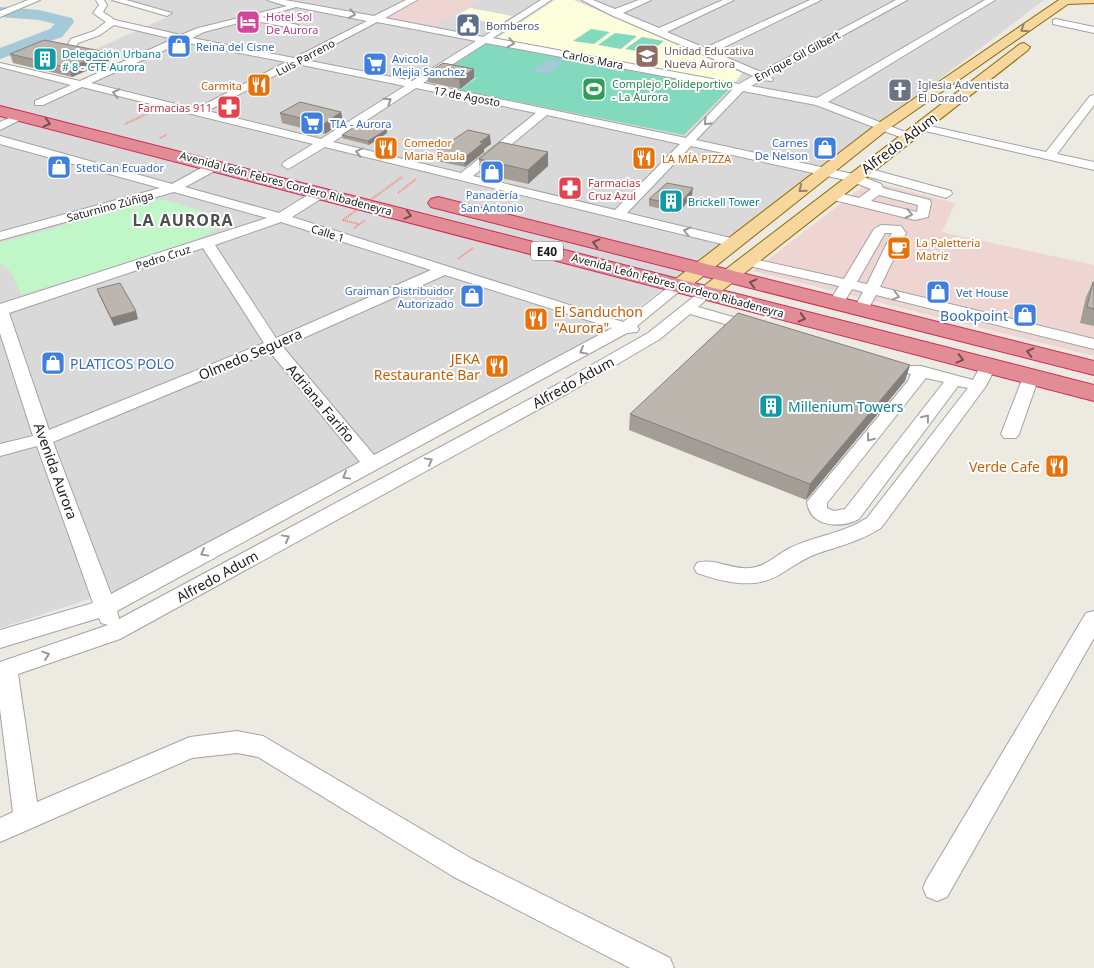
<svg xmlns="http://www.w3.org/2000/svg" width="1094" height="968" font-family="'Noto Sans',sans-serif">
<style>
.residential{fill:#dad9d9}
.commercial{fill:#eed5d2}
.education{fill:#fbfddb}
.park{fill:#c0f6c8}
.pitch{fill:#83d9be}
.water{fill:#a4c9d9}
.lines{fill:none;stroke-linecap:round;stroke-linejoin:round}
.river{fill:#a4c9d9;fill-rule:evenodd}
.minor-casing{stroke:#a3a3a3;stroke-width:2}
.major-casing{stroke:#8d6b07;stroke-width:2}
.highway-casing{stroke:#cf2b58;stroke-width:2}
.path{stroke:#f3856d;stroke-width:2;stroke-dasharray:1 1;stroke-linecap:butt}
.minor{fill:#fff;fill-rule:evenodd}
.major{fill:#f7d79d;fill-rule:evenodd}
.highway{fill:#e28c96;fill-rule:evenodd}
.path-bridge{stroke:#f3856d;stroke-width:2;stroke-dasharray:1 1;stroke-linecap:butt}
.wall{fill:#a39d96}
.shaded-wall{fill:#847f7a}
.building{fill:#bdb6af;stroke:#847f7a}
.oneway{stroke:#999}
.oneway2{stroke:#948363}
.oneway3{stroke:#754e53}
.labels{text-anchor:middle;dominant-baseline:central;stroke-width:4;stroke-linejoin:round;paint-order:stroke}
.far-hotel-label{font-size:11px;fill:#b23c85;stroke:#fff;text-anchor:start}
.far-service-label{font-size:11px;fill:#4e5e75;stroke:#fff;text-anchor:start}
.far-shop-label{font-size:11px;fill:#366cbe;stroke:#fff;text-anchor:start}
.far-education-label{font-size:11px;fill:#785e54;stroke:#fff;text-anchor:start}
.far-culture-label{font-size:11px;fill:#0d838f;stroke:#fff;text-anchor:start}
.far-street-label{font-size:11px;fill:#1c1c1c;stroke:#fff}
.far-leisure-label{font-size:11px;fill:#27864d;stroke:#fff;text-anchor:start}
.far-worship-label{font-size:11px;fill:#5b616d;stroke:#fff;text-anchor:start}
.far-food-label{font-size:11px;fill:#c56008;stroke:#fff;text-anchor:start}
.far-health-label{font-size:11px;fill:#be3a42;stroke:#fff;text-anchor:end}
.shield{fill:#fff;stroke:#606060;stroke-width:1}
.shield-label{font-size:12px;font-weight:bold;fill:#1c1c1c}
.street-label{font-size:14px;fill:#1c1c1c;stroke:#fff}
.food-label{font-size:14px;fill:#c56008;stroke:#fff;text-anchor:end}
.shop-label{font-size:14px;fill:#366cbe;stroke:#fff;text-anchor:end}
.culture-label{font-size:14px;fill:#0d838f;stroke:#fff;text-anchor:start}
.far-district-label{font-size:16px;font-weight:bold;letter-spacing:1px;fill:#4f4f4f;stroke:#fff}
</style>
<rect width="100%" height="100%" fill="#edeae2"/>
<path class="residential" d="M129,0H1044L615,325L136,584L0,628V66L82,85L133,61L89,52L172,15L124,3Z"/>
<path class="commercial" d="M419,0H479L436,26L387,17Z
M870,181L955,203L942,232L1094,265V356L753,271Z"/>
<path class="education" d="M555,0H574L742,73L735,83L497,38Z
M470,8L512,16L500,24L455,16Z"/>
<path class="park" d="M161,199L232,220L185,246L21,295L11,272L0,263V243Z"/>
<path class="pitch" d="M591,29L610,32L594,44L573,41Z
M615,33L637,36L621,49L598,45Z
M642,37L664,41L649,53L625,49Z
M484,43L729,89L684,135L459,90L477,78L441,71Z"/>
<path class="water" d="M549,59L564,62L548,74L531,71Z"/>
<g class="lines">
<path class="river" d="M0,7L39,10L72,18L74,22L62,37L0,59V48L50,29L55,24L39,20L0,17Z"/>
<g class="minor-casing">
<path id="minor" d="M28,0H40L0,17V11Z
M96,0H104L107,5L103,12L115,20L181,35L198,28L287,6L267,0H285L374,16L406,0H417L385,18L483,37L541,0H551L493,38L739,84L753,76L611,15L582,0H593L615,9L639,0H651L623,13L659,28L723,0H734L667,32L705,48L810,0H821L714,52L761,72L896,0H907L769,76L773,79L772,81L762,80L751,86L817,98L985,0H995L828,102L913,135V139H905L816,105L743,91L696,140L858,175L881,184L883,188L930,200L931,203L928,217L915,220L826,198L825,195L831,191L859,198L871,189L850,181L691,146L627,213L739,240L741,243L739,246L734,247L325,147L288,169L282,165L284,162L313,144L82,87L43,105H35V101L71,85L0,67V63L80,81L173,39L114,25L100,35L78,43L73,52H67L65,50L71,39L94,31L106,22L93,13L99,5ZM296,7L367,21L294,58L192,38L204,32L250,20L298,29V25L262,17ZM377,22L476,41L412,81L305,60ZM183,42L286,62L196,109L91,83ZM486,43L733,89L686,138L423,83ZM297,64L405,86L321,139L207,111ZM416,88L536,113L461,173L333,142ZM547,115L680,144L615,210L473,176ZM879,195L918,205L917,212L871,201Z
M112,0H126L172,13L167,16Z
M1056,19L1094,27V33L1053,24V20Z
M1094,95V105L1057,154L1094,162V170L921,130L915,127L921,124L1046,152L1090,96Z
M20,113L26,116L24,118L0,130V122Z
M0,136L172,184L212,162H220L222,165L220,168L185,187L279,213L317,189H327L328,192L327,195L292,217L623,322L675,282H685L687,285L637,326L639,329L637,332L627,333L117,611L119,619L558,384L648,333L702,290L707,289L714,293L698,307L758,324L761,327L758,330L753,332L690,314L660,339L570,392L120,639L18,674L37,802L190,737L237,731L263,736L472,859L670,958L674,968H630L454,877L258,757L237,753L192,758L0,842V818L13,812L0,709V662L108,625L101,623L99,618L0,648V630L93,603L37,446L0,456V444L33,436L0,333V304L267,218L174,192L0,240V232L160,188L0,144ZM281,222L431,270L276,338L215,245ZM203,248L264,343L49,430L9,313ZM445,275L612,328L374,455L283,347ZM270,352L360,462L111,594L53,442Z
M863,167L951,191L952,194L946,198L859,174L857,171Z
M881,225L901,226L906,233L880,287L1094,339V349L876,295L866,313L861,315L853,310L863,292L852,289L841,307L836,309L828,304L839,286L740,264L738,261L745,257L844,279L874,229ZM885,233H892L867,284L857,282Z
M988,361L996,366L986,386L881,528C861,541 839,546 816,554C803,559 792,567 779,575C753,590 724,582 697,573L694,568L697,563C713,557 732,570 750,568C765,567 775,556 788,549C813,536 842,534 867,518L968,388L958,386L859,519C840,529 810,527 807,502L908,381L911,374L904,372L902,369L904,366H921L973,380L982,363ZM926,378L944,382L845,509L834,511L827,508V503Z
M1031,372L1037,373L1039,377L1019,434L1016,438H1004L1001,434L1023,377L1025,373Z
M1094,611V638L947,897L937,901L927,897L923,888L927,879L1086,613Z"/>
</g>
<g class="major-casing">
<path id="major" d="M1059,0H1094V3L1068,4L887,130L687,289H673L671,285L673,281L877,124Z
M1024,43L1030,47L1028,50L714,297H700L698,293L700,289L1020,44Z"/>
</g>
<g class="highway-casing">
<path id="highway" d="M0,106L1094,385V401L0,116Z
M438,197L1094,361V375L431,207L428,203L431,199Z"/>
</g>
<path class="path" d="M125,124L149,113
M160,138L166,135
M398,193L416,179
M343,220L359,224
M354,228L365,220
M458,259L473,248"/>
<use href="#minor" class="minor"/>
<use href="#major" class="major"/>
<use href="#highway" class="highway"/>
<path class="path-bridge" d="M343,220L402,177"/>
</g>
<path class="wall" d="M10,54L109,61L72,77L13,63Z
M474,69V78L460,89L428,82L427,73Z
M341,112L343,122L325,134L282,123L280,113Z
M387,133L369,145L342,138V135Z
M491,144L484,149V152L465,167L437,161L436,151Z
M548,152V166L528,184L480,173L479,159Z
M692,195L679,213L649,206V199Z
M1093,282H1094V326L1080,323L1086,297Z
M97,289L138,319L114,326L100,297Z
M910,365L905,381L806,500L629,430L630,414Z"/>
<path class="shaded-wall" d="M106,52L109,61L72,77L69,68Z
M474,69V78L460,89L459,79Z
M341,112L343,122L325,134L324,124Z
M387,129V133L369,145L368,141Z
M490,135L491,144L484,149V152L465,167L464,158L480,142Z
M548,152V166L528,184V170Z
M693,188L692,195L679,213V205Z
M136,311L138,319L114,326L111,318Z
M910,365L905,381L806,500L810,484Z"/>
<path class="building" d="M44,40L106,52L69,68L10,54Z
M443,63L474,69L459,79L427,73Z
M300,102L341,112L324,124L280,113Z
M360,123L387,129L368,141L342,135Z
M468,130L490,135L480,142L483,143L464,158L436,151Z
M500,142L548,152L528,170L479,159Z
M667,183L693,188L679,205L649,199Z
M1093,282H1094V309L1087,307Z
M120,283L136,311L111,318L97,289Z
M738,313L910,365L810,484L630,414Z"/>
<defs><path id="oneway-chevron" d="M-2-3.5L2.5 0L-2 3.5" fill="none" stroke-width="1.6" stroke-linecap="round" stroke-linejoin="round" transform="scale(1.25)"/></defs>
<g class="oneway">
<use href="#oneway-chevron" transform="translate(352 14) rotate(11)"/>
<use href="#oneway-chevron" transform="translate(511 43) rotate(11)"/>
<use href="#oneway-chevron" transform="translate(116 93) rotate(-166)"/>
<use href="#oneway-chevron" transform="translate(388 101) rotate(-33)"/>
<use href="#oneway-chevron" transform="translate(707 122) rotate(134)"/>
<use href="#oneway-chevron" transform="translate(359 152) rotate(-167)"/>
<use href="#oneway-chevron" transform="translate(909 214) rotate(12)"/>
<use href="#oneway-chevron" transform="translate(687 231) rotate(-166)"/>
<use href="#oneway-chevron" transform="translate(896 296) rotate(14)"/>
<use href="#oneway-chevron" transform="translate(583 351) rotate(151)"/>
<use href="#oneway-chevron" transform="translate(926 418) rotate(-52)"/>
<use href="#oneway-chevron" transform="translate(870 438) rotate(129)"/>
<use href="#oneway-chevron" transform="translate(429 461) rotate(-29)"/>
<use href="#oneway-chevron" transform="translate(346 476) rotate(151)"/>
<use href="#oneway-chevron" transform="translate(286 538) rotate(-29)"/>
<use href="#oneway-chevron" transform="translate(204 553) rotate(151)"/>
<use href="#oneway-chevron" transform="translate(46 655) rotate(-19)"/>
</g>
<g class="oneway2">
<use href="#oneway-chevron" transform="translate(1024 29) rotate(146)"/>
<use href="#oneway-chevron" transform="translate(802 189) rotate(141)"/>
</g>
<g class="oneway3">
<use href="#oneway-chevron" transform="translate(47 123) rotate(14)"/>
<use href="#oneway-chevron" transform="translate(408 215) rotate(15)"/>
<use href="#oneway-chevron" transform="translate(596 243) rotate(-166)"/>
<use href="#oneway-chevron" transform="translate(753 283) rotate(-166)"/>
<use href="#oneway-chevron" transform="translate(802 318) rotate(15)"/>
<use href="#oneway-chevron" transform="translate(1030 352) rotate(-166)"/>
<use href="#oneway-chevron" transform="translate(960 359) rotate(15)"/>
</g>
<defs>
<g id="hotel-square" transform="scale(1.25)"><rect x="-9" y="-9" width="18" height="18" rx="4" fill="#d1479c" stroke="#fff"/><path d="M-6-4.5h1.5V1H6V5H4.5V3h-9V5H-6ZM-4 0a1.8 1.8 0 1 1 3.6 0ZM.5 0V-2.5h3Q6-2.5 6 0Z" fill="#fff"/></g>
<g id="civic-square" transform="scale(1.25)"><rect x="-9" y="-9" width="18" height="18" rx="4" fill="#5c6f8a" stroke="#fff"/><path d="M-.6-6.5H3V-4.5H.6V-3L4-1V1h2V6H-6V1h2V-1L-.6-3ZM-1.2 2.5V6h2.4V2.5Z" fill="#fff"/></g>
<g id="shop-square" transform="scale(1.25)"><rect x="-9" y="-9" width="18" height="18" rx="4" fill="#3f7fe0" stroke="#fff"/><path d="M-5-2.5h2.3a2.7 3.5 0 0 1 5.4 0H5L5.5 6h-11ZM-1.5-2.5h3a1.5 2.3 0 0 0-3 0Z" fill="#fff"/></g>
<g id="school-square" transform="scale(1.25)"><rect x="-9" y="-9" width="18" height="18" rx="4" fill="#8d6e63" stroke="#fff"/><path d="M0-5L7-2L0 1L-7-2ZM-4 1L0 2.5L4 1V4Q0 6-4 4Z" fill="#fff"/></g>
<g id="building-square" transform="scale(1.25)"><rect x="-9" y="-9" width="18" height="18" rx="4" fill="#0f9aa8" stroke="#fff"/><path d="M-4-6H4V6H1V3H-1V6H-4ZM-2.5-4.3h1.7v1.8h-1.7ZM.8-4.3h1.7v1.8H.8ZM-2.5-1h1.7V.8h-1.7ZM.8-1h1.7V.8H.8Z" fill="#fff"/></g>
<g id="supermarket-square" transform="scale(1.25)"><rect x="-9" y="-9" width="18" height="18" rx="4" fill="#3f7fe0" stroke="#fff"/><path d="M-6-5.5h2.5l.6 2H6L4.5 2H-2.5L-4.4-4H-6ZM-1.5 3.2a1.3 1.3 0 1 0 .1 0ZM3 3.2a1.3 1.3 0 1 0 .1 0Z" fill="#fff"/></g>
<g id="restaurant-square" transform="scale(1.25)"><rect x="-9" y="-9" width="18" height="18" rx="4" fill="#e8710a" stroke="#fff"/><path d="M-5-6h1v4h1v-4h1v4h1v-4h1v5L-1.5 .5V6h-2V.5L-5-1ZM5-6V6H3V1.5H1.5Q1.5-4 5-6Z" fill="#fff"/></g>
<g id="stadium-square" transform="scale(1.25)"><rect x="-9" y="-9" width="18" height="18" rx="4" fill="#2e9e5b" stroke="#fff"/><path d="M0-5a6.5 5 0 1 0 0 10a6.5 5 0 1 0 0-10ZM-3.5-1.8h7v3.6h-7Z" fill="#fff"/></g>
<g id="church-square" transform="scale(1.25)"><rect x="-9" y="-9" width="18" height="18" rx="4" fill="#6b7280" stroke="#fff"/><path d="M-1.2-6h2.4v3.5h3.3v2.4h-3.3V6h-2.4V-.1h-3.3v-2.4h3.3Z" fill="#fff"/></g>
<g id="pharmacy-square" transform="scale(1.25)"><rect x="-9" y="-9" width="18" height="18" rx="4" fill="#e0444e" stroke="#fff"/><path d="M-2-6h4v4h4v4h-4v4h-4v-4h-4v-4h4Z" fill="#fff"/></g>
<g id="cafe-square" transform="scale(1.25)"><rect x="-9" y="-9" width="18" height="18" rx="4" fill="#e8710a" stroke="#fff"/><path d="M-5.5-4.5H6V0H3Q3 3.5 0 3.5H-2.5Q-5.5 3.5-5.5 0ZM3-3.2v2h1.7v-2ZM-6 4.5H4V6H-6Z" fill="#fff"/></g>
</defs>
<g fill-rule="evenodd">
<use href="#hotel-square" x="248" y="22"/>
<use href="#civic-square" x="468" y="25"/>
<use href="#shop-square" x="179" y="46"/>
<use href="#school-square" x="647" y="56"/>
<use href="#building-square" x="45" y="59"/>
<use href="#supermarket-square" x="375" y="64"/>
<use href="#restaurant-square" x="259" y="85"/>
<use href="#stadium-square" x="594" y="89"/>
<use href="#church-square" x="900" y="90"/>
<use href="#pharmacy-square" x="229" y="107"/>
<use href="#supermarket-square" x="312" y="123"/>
<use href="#restaurant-square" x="386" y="148"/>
<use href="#shop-square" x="825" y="148"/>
<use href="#restaurant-square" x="644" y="158"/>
<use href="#shop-square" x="59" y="167"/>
<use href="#shop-square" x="492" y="172"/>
<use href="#pharmacy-square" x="570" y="188"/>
<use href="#building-square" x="671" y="201"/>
<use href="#cafe-square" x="899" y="248"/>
<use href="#shop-square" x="938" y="292"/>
<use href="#shop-square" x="472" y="296"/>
<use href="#shop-square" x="1025" y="315"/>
<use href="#restaurant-square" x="536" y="319"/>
<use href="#shop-square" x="53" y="363"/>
<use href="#restaurant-square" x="497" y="366"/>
<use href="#building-square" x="771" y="406"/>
<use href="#restaurant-square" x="1057" y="466"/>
</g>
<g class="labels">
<g class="far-hotel-label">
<text x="266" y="16">Hotel Sol<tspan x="266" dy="13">De Aurora</tspan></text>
</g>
<g class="far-service-label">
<text x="486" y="25">Bomberos</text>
</g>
<g class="far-shop-label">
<text x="196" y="46">Reina del Cisne</text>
<text x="392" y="58">Avicola<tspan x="392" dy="13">Mejia Sanchez</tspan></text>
<text x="330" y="123">TIA - Aurora</text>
<text x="808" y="142" text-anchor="end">Carnes<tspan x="808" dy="13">De Nelson</tspan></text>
<text x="76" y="167">StetiCan Ecuador</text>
<text x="492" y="194" text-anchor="middle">Panadería<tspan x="492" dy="13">San Antonio</tspan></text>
<text x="454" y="290" text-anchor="end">Graiman Distribuidor<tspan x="454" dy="13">Autorizado</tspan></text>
<text x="956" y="292">Vet House</text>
</g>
<g class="far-education-label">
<text x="664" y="50">Unidad Educativa<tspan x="664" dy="13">Nueva Aurora</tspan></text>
</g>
<g class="far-culture-label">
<text x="62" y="53">Delegación Urbana<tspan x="62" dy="13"># 8 - CTE Aurora</tspan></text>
<text x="688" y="201">Brickell Tower</text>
</g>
<g class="far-street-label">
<text transform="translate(797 56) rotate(-28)">Enrique Gil Gilbert</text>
<text transform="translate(305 57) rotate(-28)">Luis Parreno</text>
<text transform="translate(593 59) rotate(11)">Carlos Mara</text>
<text transform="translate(467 96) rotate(11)">17 de Agosto</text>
<text transform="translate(286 183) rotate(15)">Avenida León Febres Cordero Ribadeneyra</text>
<text transform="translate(110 206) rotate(-15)">Saturnino Zúñiga</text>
<text transform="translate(328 233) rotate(18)">Calle 1</text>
<text transform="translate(163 257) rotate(-18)">Pedro Cruz</text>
<text transform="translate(678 285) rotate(15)">Avenida León Febres Cordero Ribadeneyra</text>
</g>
<g class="far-leisure-label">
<text x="612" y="83">Complejo Polideportivo<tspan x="612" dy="13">- La Aurora</tspan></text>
</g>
<g class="far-worship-label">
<text x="918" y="84">Iglesia Adventista<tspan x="918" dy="13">El Dorado</tspan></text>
</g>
<g class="far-food-label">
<text x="242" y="85" text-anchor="end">Carmita</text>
<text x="404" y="142">Comedor<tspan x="404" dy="13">Maria Paula</tspan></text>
<text x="662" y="158">LA MÍA PIZZA</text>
<text x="916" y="242">La Paletteria<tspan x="916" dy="13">Matriz</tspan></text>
</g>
<g class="far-health-label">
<text x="212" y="107">Farmacias 911</text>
<text x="588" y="182" text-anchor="start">Farmacias<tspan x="588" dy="13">Cruz Azul</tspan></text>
</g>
<rect class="shield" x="531" y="241.5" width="32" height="19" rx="4"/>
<g class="shield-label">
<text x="547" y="251">E40</text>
</g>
<g class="street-label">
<text transform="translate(899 143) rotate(-37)">Alfredo Adum</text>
<text transform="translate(250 354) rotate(-23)">Olmedo Seguera</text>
<text transform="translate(573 382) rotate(-29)">Alfredo Adum</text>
<text transform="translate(321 403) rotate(50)">Adriana Fariño</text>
<text transform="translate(56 471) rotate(70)">Avenida Aurora</text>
<text transform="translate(217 576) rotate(-29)">Alfredo Adum</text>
</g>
<g class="food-label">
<text x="554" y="311" text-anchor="start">El Sanduchon<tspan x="554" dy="16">"Aurora"</tspan></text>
<text x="480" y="358">JEKA<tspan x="480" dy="16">Restaurante Bar</tspan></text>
<text x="1040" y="466">Verde Cafe</text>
</g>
<g class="shop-label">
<text x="1008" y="315">Bookpoint</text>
<text x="70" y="363" text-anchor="start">PLATICOS POLO</text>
</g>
<g class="culture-label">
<text x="788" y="406">Millenium Towers</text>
</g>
<g class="far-district-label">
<text x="183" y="220">LA AURORA</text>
</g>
</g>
</svg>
